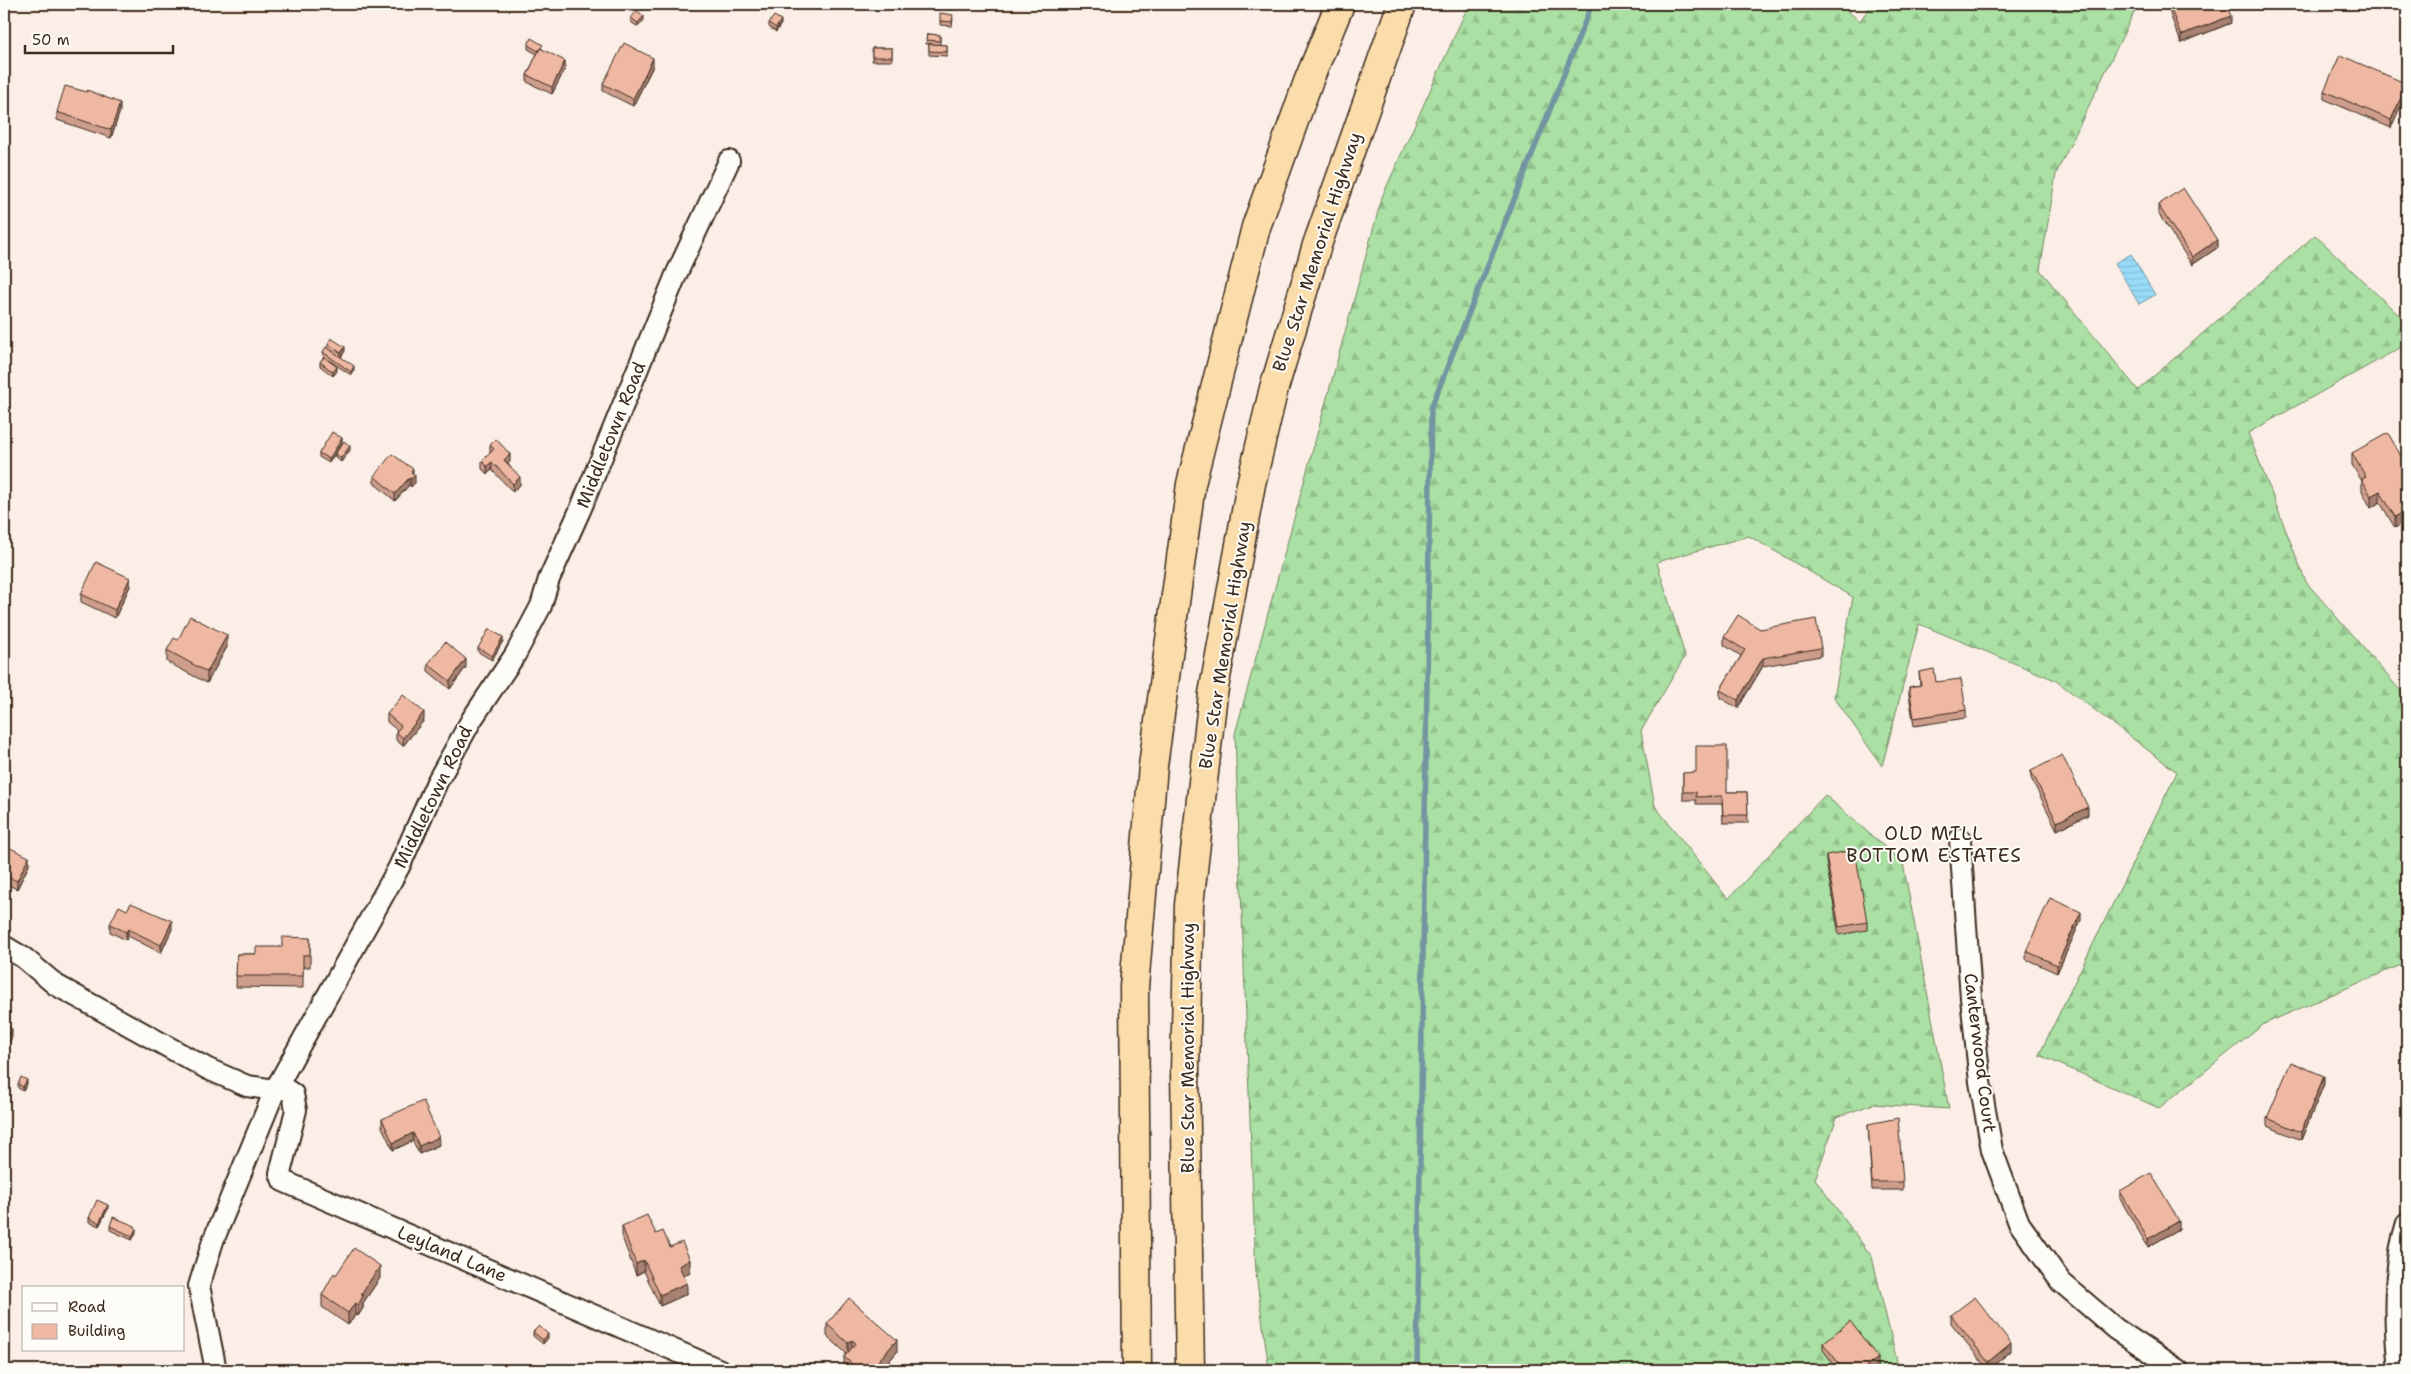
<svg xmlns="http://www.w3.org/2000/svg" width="2411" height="1374" font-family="'Shantell Sans',sans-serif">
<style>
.forest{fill:url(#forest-firs);stroke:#728560}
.water{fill:url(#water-rules);stroke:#7395a2}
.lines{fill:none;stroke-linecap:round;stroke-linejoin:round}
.stream{stroke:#7395a2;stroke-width:5.5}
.minor-casing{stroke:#3b2a1e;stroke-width:24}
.highway-casing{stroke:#3b2a1e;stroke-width:31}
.minor{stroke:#fdfcf7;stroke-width:20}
.highway{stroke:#fbdcab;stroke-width:28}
.wall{fill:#ce9e8c;stroke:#3b2a1e}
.shaded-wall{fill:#a78172;stroke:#3b2a1e}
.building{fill:#efb8a3;stroke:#3b2a1e}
.labels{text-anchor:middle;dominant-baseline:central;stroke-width:4;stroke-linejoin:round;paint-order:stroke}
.street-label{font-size:18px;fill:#3b2a1e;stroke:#fdfcf7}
.neighbourhood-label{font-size:19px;letter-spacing:1px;fill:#3b2a1e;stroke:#fdfcf7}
</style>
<defs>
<pattern id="forest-firs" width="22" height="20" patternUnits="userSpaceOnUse" patternTransform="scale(1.25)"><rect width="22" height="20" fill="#aae0a3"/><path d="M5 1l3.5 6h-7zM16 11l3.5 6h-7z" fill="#93c08c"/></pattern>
<pattern id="water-rules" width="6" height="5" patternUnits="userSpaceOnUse" patternTransform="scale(1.25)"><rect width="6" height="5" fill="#98dcfa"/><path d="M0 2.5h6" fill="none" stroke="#84bdd6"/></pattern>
</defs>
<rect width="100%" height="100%" fill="#faeee6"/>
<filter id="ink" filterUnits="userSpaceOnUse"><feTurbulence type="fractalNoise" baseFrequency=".02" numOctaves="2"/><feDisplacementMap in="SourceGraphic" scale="10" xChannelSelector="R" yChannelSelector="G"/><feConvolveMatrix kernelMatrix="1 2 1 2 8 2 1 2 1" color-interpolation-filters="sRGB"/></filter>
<g filter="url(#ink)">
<path class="forest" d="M1469,4H1838L1860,21L1872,4H2138L2056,174L2040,270L2138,390L2315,235L2407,323V344L2248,433L2306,582L2405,696L2407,962L2264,1024L2159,1108L2039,1055L2177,772L2055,680L1919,624L1882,766L1834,697L1853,597L1749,536L1657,562L1685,656L1641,731L1655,806L1728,899L1825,795L1903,863L1949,1109L1873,1104L1837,1117L1815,1179L1872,1257L1899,1370H1269L1256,1274L1235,734L1382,197Z"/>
<path class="water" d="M2131,254L2155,295L2139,304L2115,263Z"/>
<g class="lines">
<path class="stream" d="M1417,1370L1431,408L1592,4"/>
<g class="minor-casing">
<path id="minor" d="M1960,839L1971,998L1980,1082L1992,1150L2019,1223L2061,1282L2116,1329L2178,1370
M4,946L24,958L56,985L208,1069L247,1086L275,1090
M278,1084L293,1094L296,1110L280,1173L283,1181L720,1370
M216,1370L199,1286L213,1241L275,1090L399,867L437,782L472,719L515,655L541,606L549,579L581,508L676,275L729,161
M2399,1370C2394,1324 2393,1267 2407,1223"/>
</g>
<g class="highway-casing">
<path id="highway" d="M1137,1370L1134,987L1153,766L1191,484L1256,227L1308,82L1340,4
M1190,1370L1185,1071L1189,905L1213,694L1251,484L1274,388L1317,245L1402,4"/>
</g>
<use href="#minor" class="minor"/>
<use href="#highway" class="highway"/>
</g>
<path class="wall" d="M2170,7L2231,23L2181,43L2170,14Z
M631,18L644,20L638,27L631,22Z
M953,19L952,26L940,25V21Z
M769,23L781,24L776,32L769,27Z
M927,34L940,35V45H947V56L929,55V44H932H926Z
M528,45L543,49L542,50L565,69L552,94L527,82V75L537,54L528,49Z
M872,48H892V61H872Z
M653,66L633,106L603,91V84Z
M2407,84L2391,128L2324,99V91Z
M120,111L111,138L57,120V112Z
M2158,205L2217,248L2192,265L2158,213Z
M328,344L345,351L341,357L354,370L351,375L327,359L337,371L333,376L320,366V362L324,357L323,356V352L328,347Z
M342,442L329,463L319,457V453Z
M490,445L510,462L508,464L520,485L513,492L492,470L487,474L482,469V461L490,453Z
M350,450L341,462L335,457V454Z
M2352,453L2407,467L2395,528L2380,502L2371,508L2362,491V481L2352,465Z
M413,474L415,483L411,487L409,485L395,501L374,483V476Z
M130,586L115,618L81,602V594Z
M1760,629L1821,648V656L1763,666L1738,708L1720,698V690L1741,656L1724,645V637Z
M178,640L227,647L207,683L167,662V650Z
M503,641L492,660L478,652V648Z
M428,664L466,667L450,689L428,671Z
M1919,672L1936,682L1966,710V718L1914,726L1909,695V687L1920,685Z
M387,714L424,720L403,746L396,740V732L397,730L387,722Z
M2031,771L2088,815L2057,830L2031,778Z
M1683,773L1727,792H1747L1748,823H1723L1722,804H1696V800H1683Z
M4,845L29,865L17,889L4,883Z
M1826,855L1867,922V930L1839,935L1826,862Z
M2081,920L2057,973L2026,959V951Z
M110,924L172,929L161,953L128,936L126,940L110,932Z
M310,938V967H303V988L236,987L237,954H256Z
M18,1084H27L23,1091L18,1088Z
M2324,1084L2301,1140L2267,1126V1118Z
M382,1119L439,1145L419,1154L413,1141L393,1150L382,1127Z
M1868,1124L1903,1182V1190H1872Z
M2120,1191L2179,1229L2148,1247L2120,1199Z
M108,1209L99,1226L89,1222V1218Z
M110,1226L136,1233L132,1240L110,1230Z
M622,1226L656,1234L670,1247L690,1272L684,1275L687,1294L660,1306L644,1271L636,1275L622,1237Z
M336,1275L380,1278L363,1303V1308L358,1316L355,1315L348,1325L322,1307V1295Z
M1951,1315L2011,1351L1988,1370L1951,1323Z
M827,1324L897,1352L881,1370H846L844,1368V1357L846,1353L827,1336Z
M533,1332L548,1338L543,1344L533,1336Z
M1823,1343L1878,1366L1872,1370H1838L1823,1350Z"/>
<path class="shaded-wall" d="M644,16V20L638,27V23Z
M2231,16V23L2181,43V35Z
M781,20V24L776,32V28Z
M653,58V66L633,106V99Z
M565,61V69L552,94V87Z
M2407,84V92L2391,128V120Z
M120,103V111L111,138V130Z
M2217,240V248L2192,265V257Z
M345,347V351L341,357V353Z
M354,366V370L351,375V372Z
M337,367V371L333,376V372Z
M342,438V442L329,463V459Z
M350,446V450L341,462V458Z
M510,454V462L504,468V460Z
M492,462V470L487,474V466Z
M413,469V476L415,475V483L411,487V472Z
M520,477V485L513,492V484Z
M409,478V485L395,501V494Z
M2380,491V502L2371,508V496Z
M2407,510V521L2395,528V517Z
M130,578V586L115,618V610Z
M227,635V647L207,683V672Z
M503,637V641L492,660V656Z
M1763,658V666L1738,708V700Z
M466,659V667L450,689V681Z
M424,712V720L403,746V738Z
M2088,807V815L2057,830V822Z
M29,857V865L17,889V881Z
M2081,912V920L2057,973V965Z
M172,921V929L161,953V945Z
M128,929V936L126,940V932Z
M12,1029V1037L4,1055V1047Z
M2324,1076V1084L2301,1140V1132Z
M27,1080V1084L23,1091V1087Z
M413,1133V1141L393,1150V1143Z
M439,1137V1145L419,1154V1146Z
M108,1205V1209L99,1226V1223Z
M2179,1221V1229L2148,1247V1239Z
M136,1229V1233L132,1240V1236Z
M644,1260V1271L636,1275V1264Z
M690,1260V1272L679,1278V1266Z
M380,1266V1278L363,1303V1308L358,1316V1305L361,1294Z
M687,1283V1294L660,1306V1295Z
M355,1303V1315L348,1325V1313Z
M548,1334V1338L543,1344V1340Z
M852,1340V1351L848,1355V1343Z
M897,1340V1352L881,1370H870Z
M2011,1343V1351L1988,1370V1362Z
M1878,1358V1366L1872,1370H1862Z"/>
<path class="building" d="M2177,4H2226L2231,16L2181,35L2170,7Z
M637,11L644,16L638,23L631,18Z
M940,13L953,15L952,22L940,21Z
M774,16L781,20L776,28L769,23Z
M927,34L940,35V41L926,40Z
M531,38L543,45L538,51L528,45Z
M624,43L653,58L633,99L603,84Z
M929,44L947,45V52L929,51Z
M540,48L565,61L552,87L527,75Z
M872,48H892V57H872Z
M2340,55L2407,84L2391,120L2324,91Z
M65,86L87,92V90L120,103L111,130L57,112Z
M2183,188L2217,240L2192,257L2158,205Z
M331,338L345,347L341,353L328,344Z
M326,347L354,366L351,372L323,352Z
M324,357L337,367L333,372L320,362Z
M332,432L342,438L329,459L319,453Z
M2388,433L2407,467V510L2395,517L2380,491L2371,496L2362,479L2366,477L2352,453Z
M496,439L510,454L504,460L520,477L513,484L492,462L487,466L482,461L494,449L490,445Z
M344,441L350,446L341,458L335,454Z
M392,454L413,469L411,472L415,475L411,479L409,478L395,494L374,476Z
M96,562L130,578L115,610L81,594Z
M1738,615L1760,629L1816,619L1821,648L1763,658L1738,700L1720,690L1745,650L1724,637Z
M190,616L227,635L207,672L167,650L174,638L178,640Z
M489,629L503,637L492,656L478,648Z
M445,642L466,659L450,681L428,664Z
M1934,669L1936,682L1961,679L1966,710L1914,718L1909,687L1921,685L1919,672Z
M403,695L424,712L403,738L396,732L401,726L387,714Z
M1696,746H1727V792H1747L1748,815H1723L1722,796L1696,797V792H1683V773L1696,772Z
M2062,755L2088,807L2057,822L2031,771Z
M4,845L29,857L17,881L4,875Z
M1855,850L1867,922L1839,927L1826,855Z
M2050,898L2081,912L2057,965L2026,951Z
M131,903L172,921L161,945L128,929L126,932L110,924L119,906L127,910Z
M282,937L310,938V955H303V976H236L237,954H256V947H282Z
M4,1025L12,1029L4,1047Z
M2291,1062L2324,1076L2301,1132L2267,1118Z
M21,1077L27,1080L23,1087L18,1084Z
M423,1101L439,1137L419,1146L413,1133L393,1143L382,1119Z
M1898,1118L1903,1182H1872L1868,1124Z
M2151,1173L2179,1221L2148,1239L2120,1191Z
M97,1200L108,1205L99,1223L89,1218Z
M647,1215L656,1234L663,1231L670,1247L682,1242L690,1260L679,1266L687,1283L660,1295L644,1260L636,1264L622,1226Z
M113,1217L135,1226L136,1229L132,1236L110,1226Z
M354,1248L380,1266L361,1294L363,1296L358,1305L355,1303L348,1313L322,1295L334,1273L336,1275Z
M1975,1297L2011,1343L1988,1362L1951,1315Z
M849,1298L897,1340L870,1370H859L844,1357L856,1343L852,1340L848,1343L827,1324Z
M1850,1321L1878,1358L1862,1370H1844L1823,1343Z
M539,1326L548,1334L543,1340L533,1332Z"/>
</g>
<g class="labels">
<g class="street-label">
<text transform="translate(1317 252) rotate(-72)">Blue Star Memorial Highway</text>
<text transform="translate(611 435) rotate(-68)">Middletown Road</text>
<text transform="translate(1225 645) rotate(-81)">Blue Star Memorial Highway</text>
<text transform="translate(433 797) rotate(-64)">Middletown Road</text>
<text transform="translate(1188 1048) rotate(-90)">Blue Star Memorial Highway</text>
<text transform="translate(1980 1053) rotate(83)">Canterwood Court</text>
<text transform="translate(452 1254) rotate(23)">Leyland Lane</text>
</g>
<g class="neighbourhood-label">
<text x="1934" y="833">OLD MILL<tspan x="1934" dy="22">BOTTOM ESTATES</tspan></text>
</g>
</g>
<rect width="2411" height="1374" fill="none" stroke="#fdfcf7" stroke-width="20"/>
<rect x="10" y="10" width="2391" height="1354" fill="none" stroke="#3b2a1e" stroke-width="2" filter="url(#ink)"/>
<rect x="22" y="1286" width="162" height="65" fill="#fdfcf7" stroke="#afa8a0"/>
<rect x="32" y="1303" width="25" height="8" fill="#fdfcf7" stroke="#afa8a0"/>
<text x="68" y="1312" font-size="15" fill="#3b2a1e">Road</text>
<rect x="32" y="1324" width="25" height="15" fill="#efb8a3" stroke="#afa8a0"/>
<text x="68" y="1336" font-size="15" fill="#3b2a1e">Building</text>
<path d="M25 45v8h148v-8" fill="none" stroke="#3b2a1e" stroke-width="2.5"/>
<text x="32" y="45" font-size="15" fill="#3b2a1e" stroke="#fdfcf7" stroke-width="4" paint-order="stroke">50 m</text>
</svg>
